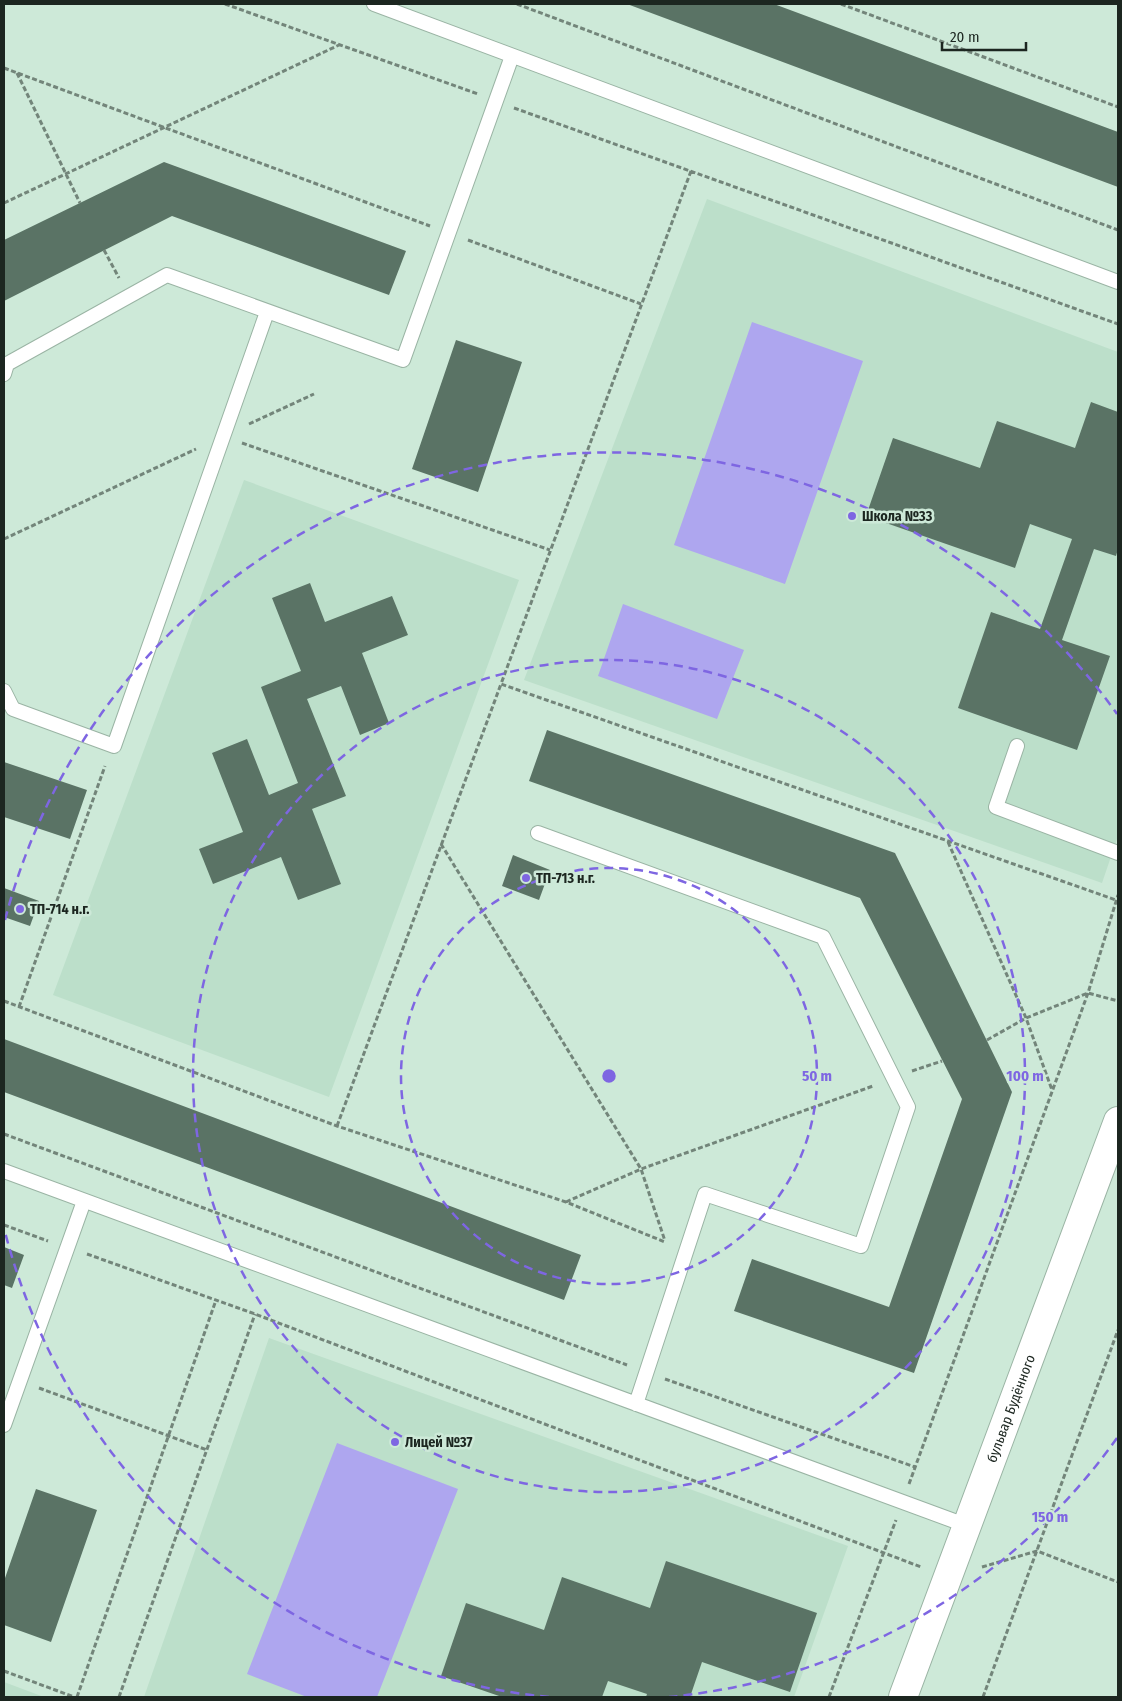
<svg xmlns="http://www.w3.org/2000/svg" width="1122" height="1701" font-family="'Fira Sans Condensed',sans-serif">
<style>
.built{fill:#bcdfca}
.green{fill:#aea6ef}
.building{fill:#5a7365}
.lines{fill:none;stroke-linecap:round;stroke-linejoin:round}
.service-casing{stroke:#9ab4a4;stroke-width:16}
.minor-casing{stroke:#9ab4a4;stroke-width:30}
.path{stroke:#73857a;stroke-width:3;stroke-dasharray:5 2.5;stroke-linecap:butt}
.service{stroke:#fff;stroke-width:14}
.minor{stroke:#fff;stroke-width:28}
.ring{fill:none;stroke:#7e66e2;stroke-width:2.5;stroke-dasharray:9 6}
.poi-dot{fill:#7e66e2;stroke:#cde9d8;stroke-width:2}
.labels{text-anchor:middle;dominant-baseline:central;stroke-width:5;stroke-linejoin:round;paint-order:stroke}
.poi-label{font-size:14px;font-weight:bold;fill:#1c2620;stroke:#cde9d8;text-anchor:start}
.street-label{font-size:14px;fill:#1c2620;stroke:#cde9d8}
.centre{fill:#7e66e2;stroke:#cde9d8;stroke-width:2.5}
.ring-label{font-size:15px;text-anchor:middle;font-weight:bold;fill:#7e66e2;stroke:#cde9d8;stroke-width:5;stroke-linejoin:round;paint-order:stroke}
</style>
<rect width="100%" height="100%" fill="#cde9d8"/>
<path class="built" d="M707,199L1118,352V836L1102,883L524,680Z
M244,480L519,580L329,1097L53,995Z
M269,1338L848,1546L794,1697H144Z
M4,1682L44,1697H4Z"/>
<path class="green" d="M752,322L863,361L785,584L674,545Z
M623,604L744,650L717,719L598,676Z
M337,1443L458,1489L377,1697H307L247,1674Z"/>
<path class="building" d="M627,4H774L1118,132V187Z
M164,162L406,251L389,295L172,216L4,301V240Z
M456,340L522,362L478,492L412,469Z
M1091,402L1118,412V549L1116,556L1094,549L1062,640L1110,656L1077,750L958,708L991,612L1040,629L1072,539L1030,524L1015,568L866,516L893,438L980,468L997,421L1075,448Z
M310,583L325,622L392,596L408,635L362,653L389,723L360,735L341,686L307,699L346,796L312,809L341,884L298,900L281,857L213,884L199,849L243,832L212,753L247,739L269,795L298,783L261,687L301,671L272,598Z
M547,730L895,853L1012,1092L914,1373L734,1311L752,1259L889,1307L962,1099L860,898L529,781Z
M4,762L87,790L70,839L4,817Z
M513,855L550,870L539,900L502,886Z
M4,888L39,901L30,926L4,917Z
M4,1039L581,1255L564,1300L4,1092Z
M4,1247L24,1255L12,1288L4,1285Z
M36,1489L97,1510L51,1642L4,1625V1581Z
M666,1561L817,1613L790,1692L702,1662L690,1697H646L647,1694L608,1681L602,1697H502L441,1676L466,1603L544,1630L562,1577L650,1608Z"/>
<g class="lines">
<g class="service-casing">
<path id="service" d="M374,4L1118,282
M4,374L7,364L167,275L403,360L512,56
M4,691L13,709L114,746L267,312
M1017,746L996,807L1118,853
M538,833L823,937L908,1107L861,1246L705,1194L636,1404
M4,1171L968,1526
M4,1425L84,1201"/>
</g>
<g class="minor-casing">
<g id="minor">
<path id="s1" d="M903,1697L1118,1121"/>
</g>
</g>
<path class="path" d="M225,4L478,94
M517,4L1118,230
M841,4L1118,107
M4,68L430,226
M17,73L80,203
M514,108L1118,324
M691,171L501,684L1116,900
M4,203L339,45
M468,240L641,304
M104,250L119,278
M249,424L314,394
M242,443L550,550
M4,539L196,449
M948,842L1026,1018L1052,1090
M441,844L641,1169L665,1241
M4,1001L337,1126L566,1202L665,1242
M19,1007L105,766
M987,1040L1026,1018L1088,993L1118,1001
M912,1071L942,1061
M337,1126L501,684
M4,1134L627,1365
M566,1202L641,1169L873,1086
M4,1225L48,1241
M87,1254L255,1314L921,1567
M665,1379L915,1467
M39,1388L207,1450
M909,1484L1088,993L1118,895
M982,1567L1037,1551L1118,1582
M4,1671L74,1697
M77,1697L216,1300
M119,1697L255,1314
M829,1697L896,1520
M983,1697L1118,1330"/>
<use href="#service" class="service"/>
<use href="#minor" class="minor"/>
</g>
<g class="ring">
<circle cx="609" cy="1076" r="208"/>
<circle cx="609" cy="1076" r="416"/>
<path d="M1117 1438A624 624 0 0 1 669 1697M549 1697A624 624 0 0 1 5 1232M5 920A624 624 0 0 1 1117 714"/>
</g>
<g class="poi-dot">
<circle cx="852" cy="516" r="5"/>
<circle cx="526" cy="878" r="5"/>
<circle cx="20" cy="909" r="5"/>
<circle cx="395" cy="1442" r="5"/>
</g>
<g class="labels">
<g class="poi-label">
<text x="862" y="516">Школа №33</text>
<text x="536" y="878">ТП-713 н.г.</text>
<text x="30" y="909">ТП-714 н.г.</text>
<text x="405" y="1442">Лицей №37</text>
</g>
<g class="street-label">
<text stroke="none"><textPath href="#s1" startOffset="308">бульвар Будённого</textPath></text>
</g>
</g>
<circle cx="609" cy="1076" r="8" class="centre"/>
<g class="ring-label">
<text x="817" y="1081">50 m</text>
<text x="1025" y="1081">100 m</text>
<text x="1050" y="1522">150 m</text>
</g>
<rect width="1122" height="1701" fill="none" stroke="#1c2620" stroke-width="10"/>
<path d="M942 42v8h84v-8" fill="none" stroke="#1c2620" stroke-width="2.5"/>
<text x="950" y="42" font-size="15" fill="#1c2620" stroke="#cde9d8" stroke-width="4" paint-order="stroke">20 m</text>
</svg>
